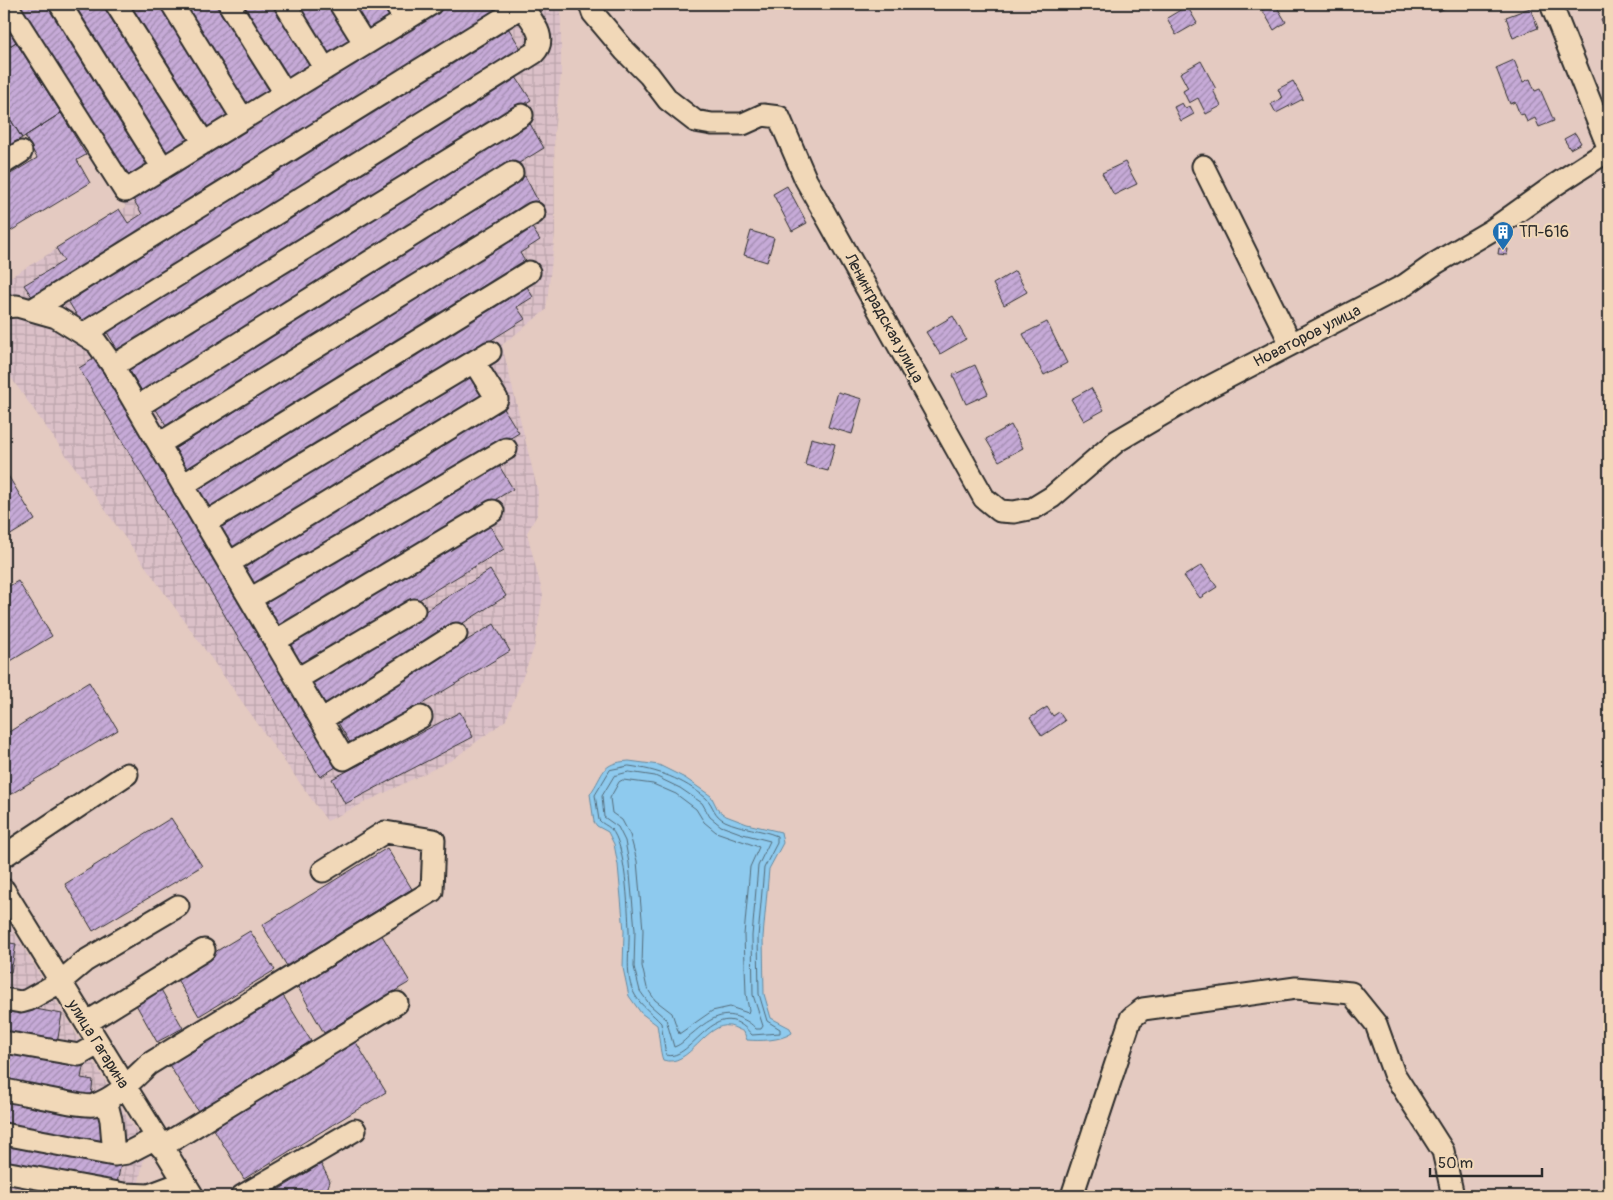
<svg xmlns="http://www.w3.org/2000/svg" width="1613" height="1200" font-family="Pangolin,sans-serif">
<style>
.industrial{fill:url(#industrial-grid)}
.water{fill:#8ecaee;stroke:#668aa0}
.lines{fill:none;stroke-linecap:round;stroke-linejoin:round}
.shore{stroke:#536b79;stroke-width:1}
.building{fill:url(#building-hatch);stroke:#2b2b2b}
.minor-casing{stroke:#2b2b2b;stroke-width:25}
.minor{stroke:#f1d8b8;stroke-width:21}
.labels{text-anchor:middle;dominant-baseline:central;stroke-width:4.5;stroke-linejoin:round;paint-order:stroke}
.poi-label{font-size:16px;fill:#2b2b2b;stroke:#f1d8b8;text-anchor:start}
.street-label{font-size:16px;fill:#2b2b2b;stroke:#f1d8b8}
</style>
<defs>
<pattern id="industrial-grid" width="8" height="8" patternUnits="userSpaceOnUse" patternTransform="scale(1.25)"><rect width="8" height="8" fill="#dbc0c8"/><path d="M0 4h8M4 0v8" fill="none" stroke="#bca5ac"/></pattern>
<pattern id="building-hatch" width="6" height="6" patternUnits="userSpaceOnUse" patternTransform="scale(1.25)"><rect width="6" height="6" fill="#c6aad7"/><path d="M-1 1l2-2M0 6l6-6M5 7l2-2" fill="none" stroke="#a18baf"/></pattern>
</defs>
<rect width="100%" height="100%" fill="#e4cac1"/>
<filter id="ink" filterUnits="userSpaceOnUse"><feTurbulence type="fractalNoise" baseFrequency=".02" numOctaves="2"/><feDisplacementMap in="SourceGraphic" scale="10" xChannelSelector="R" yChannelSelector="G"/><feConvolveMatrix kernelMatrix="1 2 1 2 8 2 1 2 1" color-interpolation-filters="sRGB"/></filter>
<g filter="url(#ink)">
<path class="industrial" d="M4,4H561V75L554,131L555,233L546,310L502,345L538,492L537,515L527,533L543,595L534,648L506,720L452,760L327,821L4,368V281L126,207L4,14Z
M4,916L146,1148L136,1196H4Z"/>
<path class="water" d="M629,761L659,765L685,778L711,796L718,810L726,816L747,824L781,832L783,843L769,869L763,937L764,994L771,1018L790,1028L792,1033C780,1041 760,1041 747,1040L744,1032C740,1030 734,1027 730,1026C706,1021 689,1069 663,1060C660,1053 659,1034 657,1025L641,1013L629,996L623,968L624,931L618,865L614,844L608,832L597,826L594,822L590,794C605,773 600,763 629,761Z"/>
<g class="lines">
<path class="shore" d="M629,766C658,770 683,779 706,798C714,806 713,815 725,821C742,829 761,829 777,836V843L764,868L758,937L759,994L767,1021L780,1029V1033L752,1035C716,990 692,1063 666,1055L661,1023C652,1013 642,1007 635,995C624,976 630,951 629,930C628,909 626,844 611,829C607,825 602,824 599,820L595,795L610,770Z
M629,772L655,776L680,788L702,803L710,817L721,826L743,834L770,841L758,866L752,936L753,995L763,1026L761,1029H756C751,1023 747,1021 740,1018C722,1010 707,1021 693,1033C686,1038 683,1044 674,1047L666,1019L650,1005L640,991L634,967L635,930L629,863L625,841L618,827L604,817L602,796L614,776Z
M623,780L653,784L676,794L696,809L704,822L716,832L759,847L750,867L744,935L746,994L749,1010L748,1013L730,1007L712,1011L679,1034L672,1013L655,1000L647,988L642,966L643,930L637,861L630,835L622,820L612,813L610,798L619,782Z"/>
</g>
<path class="building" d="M14,4H51L151,162L124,179Z
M70,4H107L191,138L164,155Z
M125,4H162L232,115L205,132Z
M181,4H219L272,90L246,107Z
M239,4H276L313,63L286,80Z
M294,4H331L353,39L327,56Z
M349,4H386L393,15L367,32Z
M449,4H515L35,301L24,285L64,261L56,248L119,209L128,223L142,214L133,199Z
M1259,4H1275L1286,22L1274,30Z
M1436,4H1454L1439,11Z
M1187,6L1197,23L1176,35L1167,18Z
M1530,8L1538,28L1513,38L1506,17Z
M1609,16V34L1608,35L1601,19Z
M4,23L16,42L4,50Z
M507,26L523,52L82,324L67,299Z
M16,42L61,113L22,138L4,109V50Z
M1514,60L1523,82L1530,79L1535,91L1540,89L1554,121L1539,127L1535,118L1527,122L1524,114L1520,115L1515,102L1510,104L1496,68Z
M1201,61L1216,89L1213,90L1221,106L1206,114L1198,98L1189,103L1183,91L1188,88L1180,73Z
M514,74L531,100L121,355L105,329Z
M1293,81L1303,99L1276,113L1271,104L1282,98L1278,89Z
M1182,103L1185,108L1190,106L1194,114L1181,121L1174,107Z
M4,109L22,138L4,149Z
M61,113L86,155L77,160L90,183L4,235V178L37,158L25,136Z
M529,122L544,148L385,244L145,396L128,368Z
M1575,133L1581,143L1570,149L1564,139Z
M1125,162L1137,184L1114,195L1102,173Z
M525,176L539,203L170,431L155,408L401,251Z
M787,186L807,223L792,231L773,194Z
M531,226L540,240L520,253L526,263L186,476L171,451Z
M751,231L774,238L767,262L744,255Z
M1499,248L1508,249L1507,255L1498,254Z
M1015,271L1027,292L1004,305L993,284Z
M525,283L533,297L517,307L525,319L210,515L194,490Z
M953,316L966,339L940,354L926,332Z
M1047,322L1067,363L1044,375L1023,334Z
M95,358L336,767L320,777L79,368Z
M975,365L988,394L966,404L953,375Z
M473,372L488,397L231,554L215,528Z
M1091,388L1104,410L1084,421L1071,399Z
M838,392L862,399L852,434L828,427Z
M503,407L519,433L255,591L239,564Z
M1011,425L1023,448L999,461L986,439Z
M811,438L835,444L828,471L805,465Z
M498,464L513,489L275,631L260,606Z
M4,469L35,520L4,539Z
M488,523L504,549L303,669L287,642Z
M1202,565L1217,587L1200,598L1184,576Z
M490,570L506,596L327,709L310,684Z
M18,581L52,636L4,665V589Z
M494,624L510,651L352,746L336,719Z
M89,682L118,730L11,794L4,782V735Z
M1047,707L1053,716L1059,712L1065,721L1042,736L1030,718Z
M460,712L473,737L345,804L332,779Z
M171,818L202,866L93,931L65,884Z
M387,848L412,889L287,966L262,925Z
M250,931L275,970L199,1016L175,976Z
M380,932L410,982L324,1033L295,982Z
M4,942L16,944L11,972L4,971Z
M159,986L183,1028L157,1042L134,1001Z
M279,989L311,1041L198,1111L166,1060Z
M4,1003L62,1014L57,1044L4,1035Z
M354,1039L386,1092L244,1179L212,1126Z
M4,1048L84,1062L81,1078L93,1080L91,1096L4,1080Z
M4,1097L107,1115L102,1145L4,1127Z
M4,1142L121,1164L117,1183L4,1162Z
M321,1164L330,1181L325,1196H268Z
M4,1191L27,1196H4Z"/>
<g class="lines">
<g class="minor-casing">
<path id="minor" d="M6,4L125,191L431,4
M60,4L163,168
M116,4L204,143
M172,4L243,119
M229,4L285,93
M285,4L325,69
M340,4L365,44
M395,4L405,20
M590,4L593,13L625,51L649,75L668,100L695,121L712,124H743L763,115L779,117L806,180L984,498L1000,511L1014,512L1034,508L1052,497L1117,441L1209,387L1405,285L1436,263L1492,230L1555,185L1606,152L1607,144L1551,4
M4,163L21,152
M1203,166L1291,344
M4,307L17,306L56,317L96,342L113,366L344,759L421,717
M32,310L526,4
M83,334L534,53C549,38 531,20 522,6
M113,366L522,115
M137,407L512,173
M159,444L534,213
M183,485L529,272
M205,523L490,352
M229,563L497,399L474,362
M250,599L506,449
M275,641L493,511
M297,679L414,610
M321,720L456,634
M4,856L127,774
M4,890L193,1196
M4,999L21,1002L28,1000L60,982L85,961L178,906
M86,1023L204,950
M4,1042L79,1055L98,1044
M4,1090C18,1092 86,1108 94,1105C116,1098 133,1079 149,1064L432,891L434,840L385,832L323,871
M106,1100L111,1120L114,1155
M4,1134L114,1155L127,1153L156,1138
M161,1147L397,1003
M4,1172L124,1194L149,1195L184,1182
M242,1196L355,1130
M1072,1196L1131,1018L1143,1009L1296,988L1351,993L1376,1024L1394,1074L1443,1151L1453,1196"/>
</g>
<use href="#minor" class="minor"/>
</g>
</g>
<defs>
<g id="building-pin" transform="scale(1.125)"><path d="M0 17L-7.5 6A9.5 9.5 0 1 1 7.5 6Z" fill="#1f6fb2" stroke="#f1d8b8"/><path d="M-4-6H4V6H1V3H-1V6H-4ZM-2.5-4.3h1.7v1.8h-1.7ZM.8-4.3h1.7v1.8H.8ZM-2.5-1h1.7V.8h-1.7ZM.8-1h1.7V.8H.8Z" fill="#fff"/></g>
</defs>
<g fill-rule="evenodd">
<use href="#building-pin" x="1503" y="232"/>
</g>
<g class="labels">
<g class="poi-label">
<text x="1519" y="232">ТП-616</text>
</g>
<g class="street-label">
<text transform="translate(884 318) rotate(61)">Ленинградская улица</text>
<text transform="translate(1307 336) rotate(-27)">Новаторов улица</text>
<text transform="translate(98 1044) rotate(58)">улица Гагарина</text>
</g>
</g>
<rect width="1613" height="1200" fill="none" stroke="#f1d8b8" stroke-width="20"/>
<rect x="10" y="10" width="1593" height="1180" fill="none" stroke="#2b2b2b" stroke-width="2" filter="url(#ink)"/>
<path d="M1430 1168v8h112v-8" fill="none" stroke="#2b2b2b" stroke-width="2.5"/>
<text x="1438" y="1168" font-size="15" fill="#2b2b2b" stroke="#f1d8b8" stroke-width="4" paint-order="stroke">50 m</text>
</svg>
